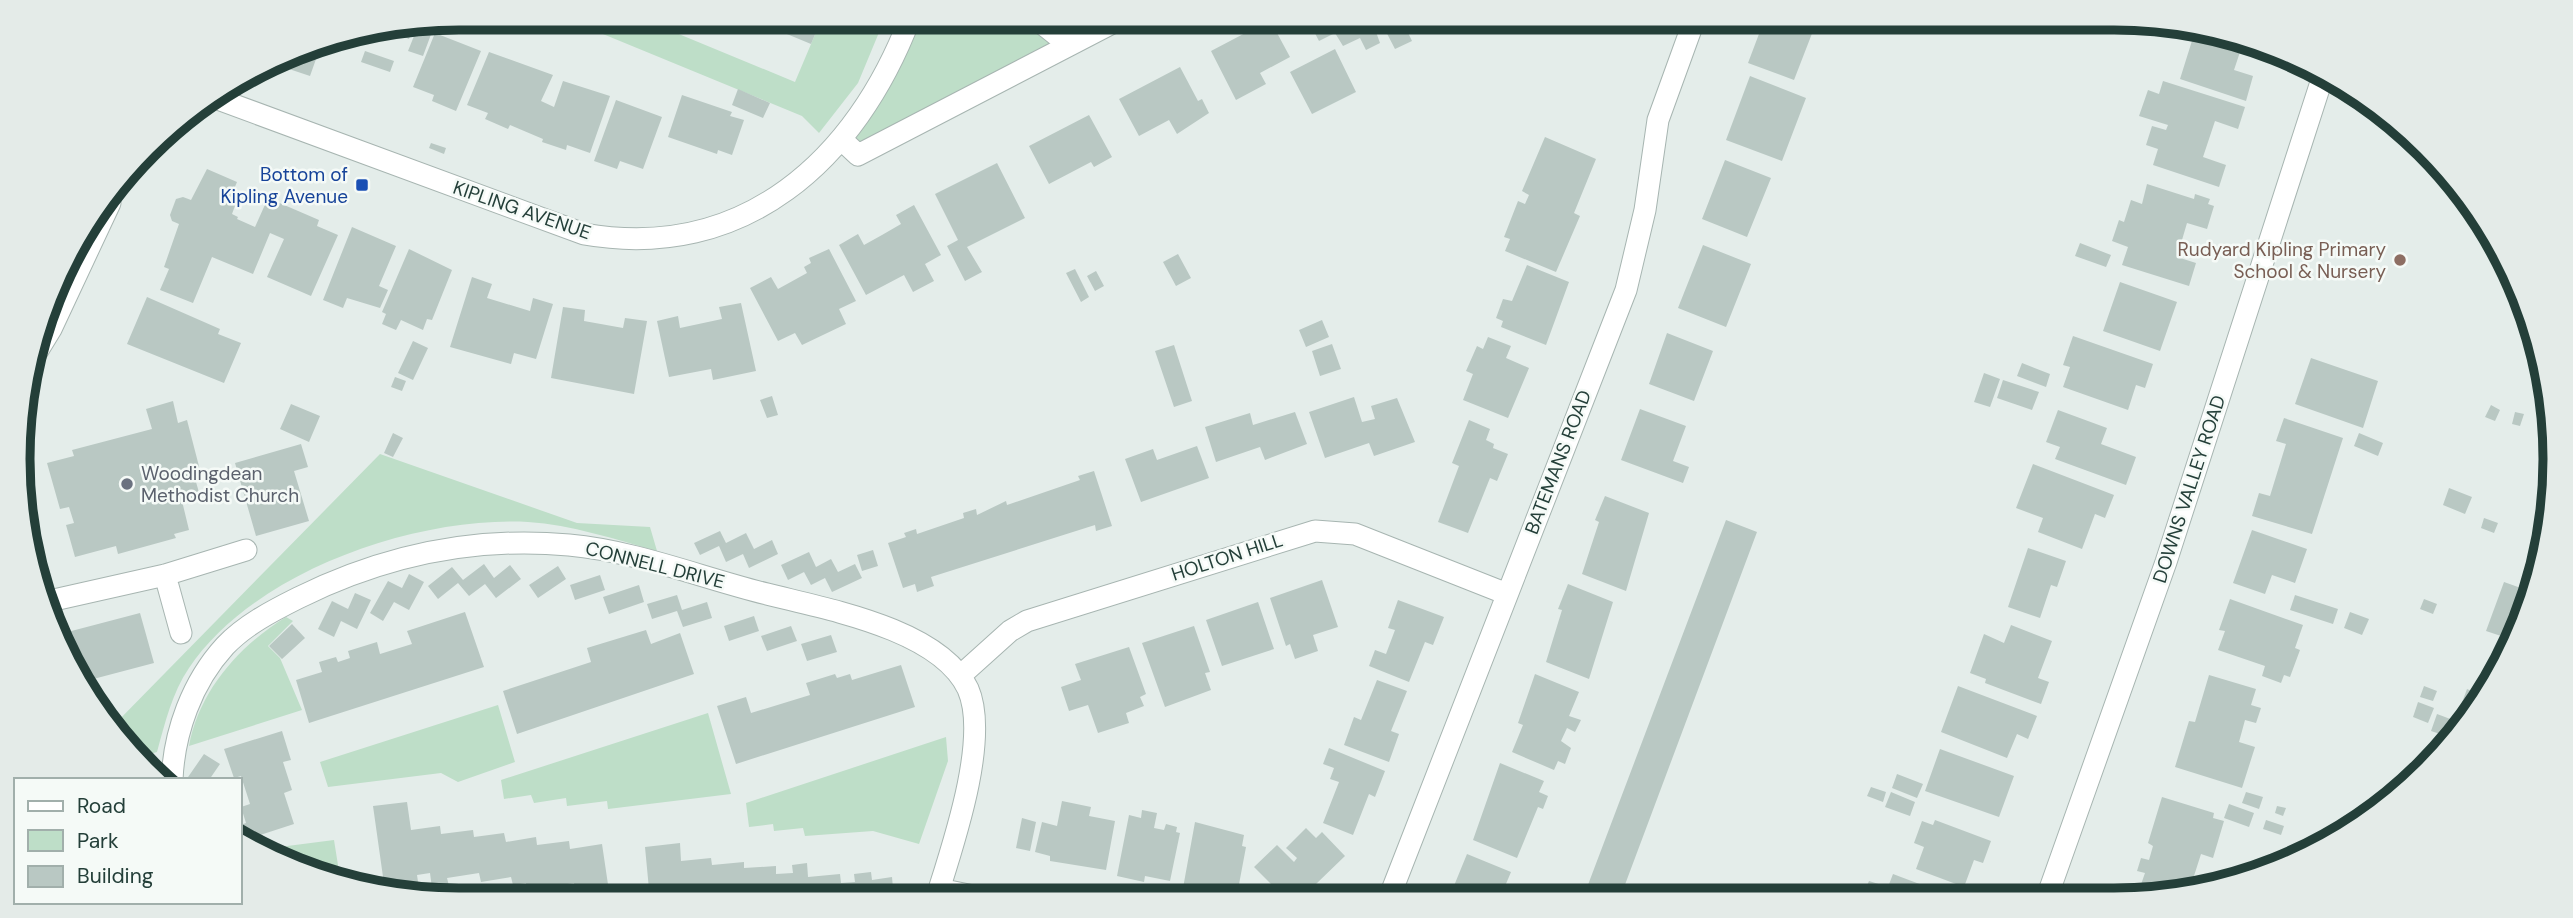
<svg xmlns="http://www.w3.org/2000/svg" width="2573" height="918" font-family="'DM Sans',sans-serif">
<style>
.green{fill:#bedec8}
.building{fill:#b9c8c3}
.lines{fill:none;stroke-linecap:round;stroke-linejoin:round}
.minor-casing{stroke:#a7b5b1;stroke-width:23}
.minor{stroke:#fff;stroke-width:21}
.transit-dot{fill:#1a4fb4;stroke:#f5faf7;stroke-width:2.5}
.education-dot{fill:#8d6e63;stroke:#f5faf7;stroke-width:2.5}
.worship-dot{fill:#6b7280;stroke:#f5faf7;stroke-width:2.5}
.labels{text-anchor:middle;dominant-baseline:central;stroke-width:5;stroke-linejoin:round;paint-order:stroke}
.transit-label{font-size:19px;fill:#164399;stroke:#f5faf7;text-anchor:end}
.street-label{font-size:19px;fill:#243f39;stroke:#f5faf7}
.education-label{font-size:19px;fill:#785e54;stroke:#f5faf7;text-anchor:end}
.worship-label{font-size:19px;fill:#5b616d;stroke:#f5faf7;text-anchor:start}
.rim{fill:none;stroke:#243f39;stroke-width:9}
</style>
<rect width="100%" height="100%" fill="#e4edea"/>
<path class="green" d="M584,18H640L795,82L822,18H885L858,83L819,133L802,116L581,25Z
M910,18H1035L1069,45L858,155L842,140Z
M380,454L577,523L650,527L657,551C614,539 572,525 528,522C415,516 253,572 189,668C172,693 165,723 157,752L143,756L113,726Z
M286,617L293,621L268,646L280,658L302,710L189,746C199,691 239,646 286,617Z
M498,705L515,762L458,782L441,773L328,787L320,762Z
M708,713L731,794L608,809L607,801L567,806L566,798L534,803L531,795L504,799L501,780Z
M946,737L948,761L919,844L873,831L805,836L803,828L774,831L773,824L749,827L746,803Z
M334,840L341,884L264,849Z"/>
<path class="building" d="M748,18H822L811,44Z
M1307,18H1379L1372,21L1380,43L1366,50L1360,38L1343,46L1335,33L1319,41Z
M1385,18H1401L1412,41L1395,49L1381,22Z
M1765,18H1818L1794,80L1748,63Z
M1270,20L1290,57L1260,73L1266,84L1236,100L1211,51Z
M421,25L433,29L423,56L408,51L418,26Z
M414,26L409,39L397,34L398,30Z
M2196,28L2228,32L2244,40L2234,70L2253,76L2246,101L2180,79Z
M435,33L481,51L456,111L432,101L434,95L413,87Z
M321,45L310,76L271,63L290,51Z
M1335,49L1356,92L1312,114L1290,72Z
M365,51L394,61L390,72L361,62Z
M489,52L553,75L541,101L554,107L563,81L610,96L590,153L567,145L566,150L542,142L543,139L510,125L508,129L485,119L488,113L467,105Z
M1180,67L1198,101L1202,99L1209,113L1177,134L1169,120L1139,136L1119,99Z
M1750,76L1806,98L1782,161L1726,140Z
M2163,81L2245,107L2238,129L2215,121L2203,157L2226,165L2219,187L2153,165L2158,149L2146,145L2152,126L2166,130L2168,125L2139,116L2148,90L2159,94Z
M738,89L770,103L763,118L732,105Z
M682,95L732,112L730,116L744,120L732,155L718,150L717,154L668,137Z
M616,100L662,117L643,169L620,161L617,169L594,161Z
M1089,115L1112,157L1094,167L1091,162L1049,184L1029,146Z
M1545,137L1596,159L1574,213L1580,216L1556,272L1505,251L1510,239L1504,237L1518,201L1525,204L1529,195L1522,191Z
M431,143L446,148L444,154L429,148Z
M1725,160L1771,178L1747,237L1702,219Z
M997,163L1025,218L967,247L982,272L965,281L947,246L958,240L935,194Z
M207,169L237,182L229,201L236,203L232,214L238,217L237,219L255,227L268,198L319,220L317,226L338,235L311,296L267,277L284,239L270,233L253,274L212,257L193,303L160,290L169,269L164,267L179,224L172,221L170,215L176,199L183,197L191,200Z
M2147,184L2194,199L2195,194L2210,199L2208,204L2214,206L2207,229L2187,223L2177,257L2196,263L2189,286L2122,265L2128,247L2112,241L2119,220L2124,222L2131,200L2142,204Z
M914,205L941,255L925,264L934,281L913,292L904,275L866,295L839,245L858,234L864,245L882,235L901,224L896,215Z
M352,227L396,246L379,286L388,290L380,308L347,298L343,308L323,300Z
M2080,243L2111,255L2106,267L2075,256Z
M1703,245L1751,264L1726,327L1678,308Z
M409,249L452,270L432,320L427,319L423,330L401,320L396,330L382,324L386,314L382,312Z
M829,249L856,301L839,309L846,324L802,345L795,333L778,341L750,288L771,277L778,289L807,273L804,267L811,263L809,258Z
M1178,254L1191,278L1176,286L1163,262Z
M1527,265L1569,282L1546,345L1501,327L1503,321L1496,318L1503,299L1512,301Z
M1075,269L1089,297L1081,302L1066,273Z
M1096,271L1104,286L1095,291L1087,276Z
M472,277L492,284L487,298L530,311L533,298L553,304L536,359L514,353L511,364L450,347Z
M2120,282L2177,302L2160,351L2103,331Z
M147,297L220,329L218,334L241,343L224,383L127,344Z
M741,303L756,371L713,380L711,369L669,377L657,321L678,316L680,328L722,319L719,307Z
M563,307L585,310L584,321L623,328L625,318L647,321L634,394L551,378Z
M1322,320L1329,337L1306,347L1299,330Z
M1667,333L1713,351L1694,401L1649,384Z
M2073,336L2153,364L2145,388L2136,385L2128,410L2063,387L2070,367L2063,365Z
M1488,337L1511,346L1506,358L1529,368L1508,418L1463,400L1473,374L1466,371L1477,346L1483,349Z
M413,341L428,348L413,380L398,373Z
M1332,344L1341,369L1320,376L1312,351Z
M1174,345L1192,401L1174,407L1155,351Z
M2311,358L2378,381L2363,428L2295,404Z
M2022,363L2050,374L2046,387L2017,376Z
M1984,373L2000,379L1990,407L1974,402Z
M395,377L406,381L402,391L391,387Z
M2003,380L2039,392L2032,410L1997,398Z
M772,396L778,415L767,418L760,400Z
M1354,397L1362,422L1375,419L1371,406L1397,398L1415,442L1374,456L1369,443L1325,458L1309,412Z
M173,401L178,423L187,420L201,474L194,475L200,496L182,501L189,530L174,534L176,538L118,554L116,546L75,557L66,525L74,523L69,507L60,509L47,463L74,456L72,450L152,429L146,409Z
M291,404L320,416L309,442L280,429Z
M2491,405L2500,410L2495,421L2485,417Z
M1640,409L1686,426L1673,461L1689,467L1683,483L1621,460Z
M2058,410L2107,428L2101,444L2136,457L2126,485L2055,459L2060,447L2046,442Z
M1295,412L1307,444L1265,460L1260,447L1216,462L1205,427L1250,413L1253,425Z
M2515,412L2524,414L2520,426L2512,424Z
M2284,418L2343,438L2312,534L2252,516L2259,493L2270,496L2286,444L2276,441Z
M1469,420L1490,429L1486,440L1494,444L1493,448L1508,454L1497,481L1490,478L1468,533L1438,522L1459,466L1452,463Z
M393,433L403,438L393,457L384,453Z
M2359,433L2383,443L2378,456L2354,446Z
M301,444L308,467L294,471L309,521L256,536L235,463Z
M1197,446L1209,478L1141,502L1125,459L1153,449L1157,460Z
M2033,464L2114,495L2105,518L2095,514L2082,549L2038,532L2043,518L2016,508Z
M1094,471L1112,526L1096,531L1095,525L931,577L934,586L917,592L915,584L903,588L888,543L906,537L904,533L916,529L917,534L964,518L963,513L976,509L977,515L1006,501L1007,505L1080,480L1078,476Z
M2449,488L2472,497L2465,514L2443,505Z
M1605,496L1649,513L1626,591L1582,574L1599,522L1595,520Z
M2484,518L2498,523L2494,533L2481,528Z
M1726,520L1757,532L1620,898H1583Z
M2252,530L2307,549L2295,583L2272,575L2265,594L2233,583Z
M720,531L726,543L746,533L754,549L772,540L778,554L749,568L743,554L726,562L719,546L700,555L694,543Z
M2028,548L2066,561L2057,587L2051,585L2040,618L2008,607Z
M873,550L878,566L862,571L857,555Z
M809,552L816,567L831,559L838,572L855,564L862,578L832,592L825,578L811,585L804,572L788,580L781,565Z
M484,564L494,578L510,565L521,579L496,598L485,584L469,596L458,583L438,599L428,586L452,567L463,580Z
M558,566L566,579L538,598L529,585Z
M409,574L424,582L409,610L394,602L383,621L370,613L388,581L402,588Z
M600,575L605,590L575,600L570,585Z
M1322,580L1338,627L1313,635L1318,651L1295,659L1290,644L1286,646L1270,598Z
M2504,582L2532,592L2513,640L2486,631Z
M1568,584L1613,602L1589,679L1546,662L1562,610L1558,609Z
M639,585L644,602L609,614L603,597Z
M355,593L371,600L357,629L341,621L334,637L318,629L332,601L348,609Z
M677,595L682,610L707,602L712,618L683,627L677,611L652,619L647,604Z
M2295,595L2338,609L2333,624L2290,610Z
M2230,599L2303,625L2295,648L2300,650L2290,677L2284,675L2281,683L2262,676L2265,666L2218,650L2225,631L2219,630Z
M2424,599L2437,604L2433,614L2420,609Z
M1398,600L1444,617L1433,645L1425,642L1409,682L1369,666L1375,650L1386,654L1395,630L1388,628Z
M1258,602L1274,649L1222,666L1206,620Z
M465,612L484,667L309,723L296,680L322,672L319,662L336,657L338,662L350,658L348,651L377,642L380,654L412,644L407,631Z
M2350,612L2369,619L2362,635L2344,628Z
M140,613L154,663L82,682L60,634Z
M754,616L759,631L729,641L724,626Z
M292,624L305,638L282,659L269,646Z
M2011,625L2052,641L2038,678L2049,682L2041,704L1985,683L1986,679L1970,673L1984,634L2004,643Z
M791,626L797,641L767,651L761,636Z
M1194,626L1210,672L1205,673L1211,690L1165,707L1142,643Z
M646,630L651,644L680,633L694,674L517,734L503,691L591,662L587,648Z
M831,635L837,652L807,661L801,644Z
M1129,647L1146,694L1140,697L1144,706L1126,713L1129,723L1098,733L1088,705L1069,711L1061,687L1081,680L1075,664Z
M2503,651L2507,653L2490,688H2489Z
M901,665L915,707L736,764L717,706L746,697L751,713L810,695L806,683L835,674L837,678L850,674L852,680Z
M1535,674L1579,692L1569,716L1581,720L1575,732L1567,728L1561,741L1571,748L1565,764L1558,761L1554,770L1512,752L1523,725L1518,723Z
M2209,675L2256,689L2251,705L2261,708L2256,723L2245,720L2239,742L2255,747L2242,788L2175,767L2189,721L2195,722Z
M1377,680L1407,691L1391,731L1399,734L1389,762L1344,745L1354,717L1361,720Z
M1958,686L2037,716L2028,739L2017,734L2007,758L1941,732Z
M2424,686L2437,691L2433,701L2420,697Z
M2467,689L2483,696L2470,712L2460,708Z
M2418,702L2434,708L2428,723L2413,717Z
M2437,714L2461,723L2449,737L2431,731Z
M282,731L291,760L283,762L292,790L284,793L294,824L245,840L240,836V825L246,823L241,807L250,804L241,776L234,778L224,749Z
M1329,748L1385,771L1375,797L1369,794L1353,835L1323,823L1339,782L1330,779L1334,768L1323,764Z
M1940,749L2014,776L1999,817L1925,791Z
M204,754L220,764L209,780H186Z
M1500,763L1544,781L1539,792L1548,796L1543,809L1538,807L1517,858L1473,840Z
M1897,774L1923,784L1917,798L1892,788Z
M1871,787L1886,792L1883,802L1867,796Z
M1891,792L1915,802L1910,816L1885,807Z
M2246,792L2263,797L2259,809L2242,803Z
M2162,797L2214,813L2213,818L2224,821L2213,858L2201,854L2193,879L2207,886L2172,897H2150L2138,893L2145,873L2137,871L2141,858L2149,860L2153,846L2148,843Z
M1062,801L1091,807L1089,816L1115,821L1106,870L1050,861V856L1035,852L1042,822L1057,826Z
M407,802L411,830L440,826L441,834L473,830L474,837L504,833L506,842L536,837L537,845L569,841L570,849L602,844L610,898L577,900L574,883L527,890L526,883L513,885L511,877L481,882L479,873L447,878L449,886L432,888L430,873L417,875L420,895L385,891L373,806Z
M2229,804L2254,813L2249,827L2224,818Z
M2277,806L2286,808L2283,816L2275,813Z
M1142,810L1157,813L1154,828L1164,830L1166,824L1177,827L1176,832L1180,833L1170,881L1145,876L1144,882L1117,876L1129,815L1141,818Z
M1022,818L1036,822L1030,851L1016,848Z
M1935,820L1991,841L1983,863L1974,860L1964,887L1916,869L1924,847L1914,843L1922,821L1933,825Z
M2266,820L2284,826L2281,835L2263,829Z
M1195,822L1244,835L1242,846L1246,847L1237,895L1183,888Z
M1306,828L1316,838L1322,832L1345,856L1316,884L1322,890L1314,899H1268L1267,888L1271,884L1254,867L1277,845L1294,862L1297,858L1286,848Z
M680,843L681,861L711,858L712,865L744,862V868L776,866V874L793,873L792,865L807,863L808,877L840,874L841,883L855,882L854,874L871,872L872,880L892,877L894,900H650L645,847Z
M1467,854L1511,872L1500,898H1449Z
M1893,874L1954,897H1862L1869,881L1888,887Z"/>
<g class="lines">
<g class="minor-casing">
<path id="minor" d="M1035,18L1069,45
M215,98L584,234C744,262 856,160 910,18
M842,140L858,155L1122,18
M35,355L51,329L110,203
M165,575L181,633
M45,602L165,575L246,550
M960,676L1010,631L1027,621L1315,531L1355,534L1507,594
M172,780C174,732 192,682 225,646C245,625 272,611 298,598C383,556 473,536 569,545C636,551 702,578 767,594C826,609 940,629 968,689C990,739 952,848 936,899
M939,889L988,899
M2047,897L2166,562L2322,79
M1389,898L1626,290L1645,210L1658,120L1695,18"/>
</g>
<use href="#minor" class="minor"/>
</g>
<rect class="transit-dot" x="355" y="178" width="14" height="14" rx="3.5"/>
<circle class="education-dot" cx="2400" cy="260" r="7"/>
<circle class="worship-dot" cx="127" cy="484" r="7"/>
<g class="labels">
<g class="transit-label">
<text x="348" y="174">Bottom of<tspan x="348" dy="22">Kipling Avenue</tspan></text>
</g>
<g class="street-label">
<text transform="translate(522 210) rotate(19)">KIPLING AVENUE</text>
<text transform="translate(1558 462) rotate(-69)">BATEMANS ROAD</text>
<text transform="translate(2189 489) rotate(-72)">DOWNS VALLEY ROAD</text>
<text transform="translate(1227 557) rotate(-18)">HOLTON HILL</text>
<text transform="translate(655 565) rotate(14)">CONNELL DRIVE</text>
</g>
<g class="education-label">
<text x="2386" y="249">Rudyard Kipling Primary<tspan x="2386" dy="22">School &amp; Nursery</tspan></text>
</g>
<g class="worship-label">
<text x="141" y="473">Woodingdean<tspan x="141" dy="22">Methodist Church</tspan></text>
</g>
</g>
<path d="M0 0H2573V918H0ZM459 30H2114A429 429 0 0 1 2543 459V459A429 429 0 0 1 2114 888H459A429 429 0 0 1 30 459V459A429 429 0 0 1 459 30Z" fill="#e4ebe8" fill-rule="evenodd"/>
<path class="rim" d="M459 30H2114A429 429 0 0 1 2543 459V459A429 429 0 0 1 2114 888H459A429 429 0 0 1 30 459V459A429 429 0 0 1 459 30Z"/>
<rect x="14" y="778" width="228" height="126" fill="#f5faf7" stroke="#a1afab" stroke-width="2"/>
<rect x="28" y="801" width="35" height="10" fill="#ffffff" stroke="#a1afab" stroke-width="2"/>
<text x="77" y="813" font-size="21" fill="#243f39">Road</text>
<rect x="28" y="830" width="35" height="21" fill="#bedec8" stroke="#a1afab" stroke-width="2"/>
<text x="77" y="848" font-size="21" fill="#243f39">Park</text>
<rect x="28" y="866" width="35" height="21" fill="#b9c8c3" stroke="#a1afab" stroke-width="2"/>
<text x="77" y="883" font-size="21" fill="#243f39">Building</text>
</svg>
